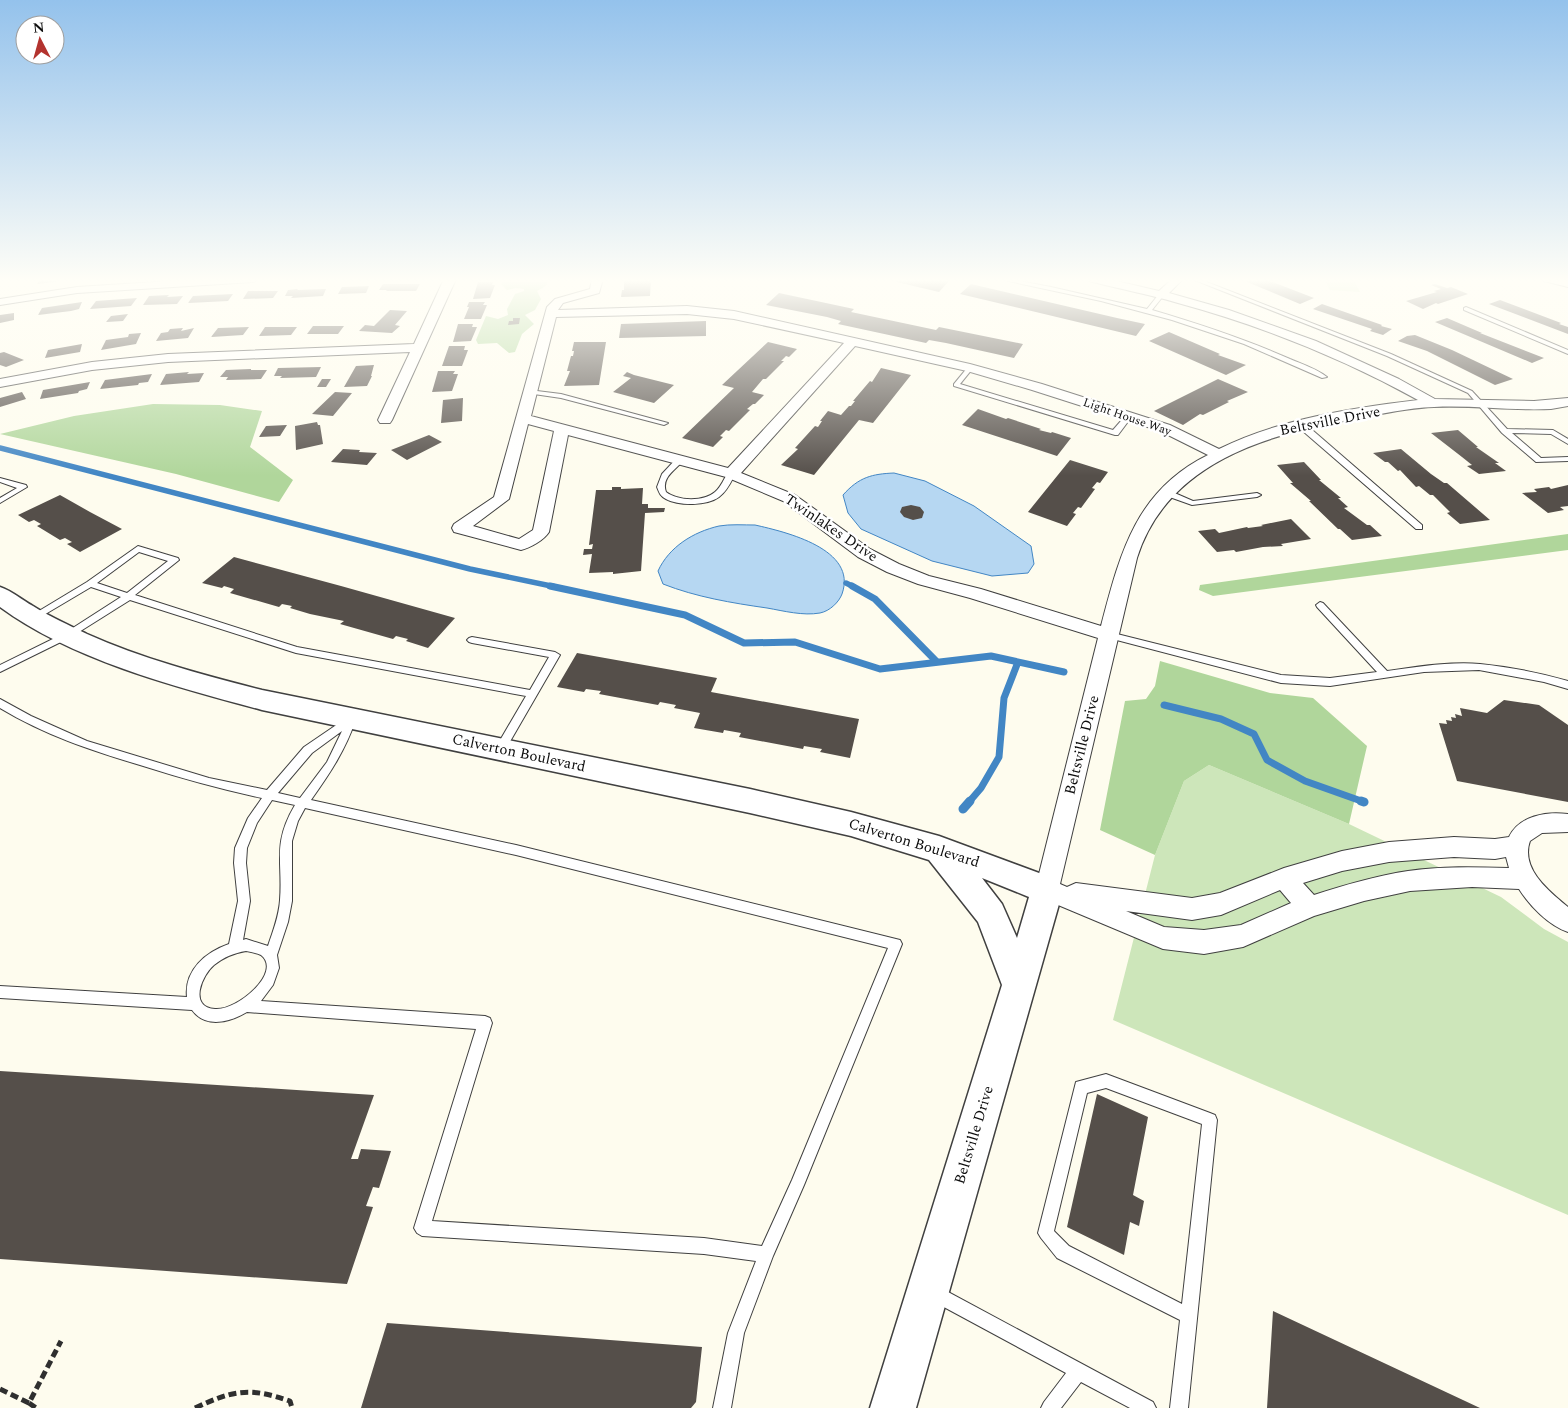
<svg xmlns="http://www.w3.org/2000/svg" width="1568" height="1408" font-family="Spectral,serif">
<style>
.green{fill:#cde6ba}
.forest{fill:#b0d69b}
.water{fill:#b6d7f2;stroke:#4286c4}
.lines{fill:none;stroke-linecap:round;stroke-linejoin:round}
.stream-far2{stroke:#4286c4;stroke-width:5.5}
.stream-far1{stroke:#4286c4;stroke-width:7}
.stream{stroke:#4286c4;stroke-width:9}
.building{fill:#554f4a}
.service-casing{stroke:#404040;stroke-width:2}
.minor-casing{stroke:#404040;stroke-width:2}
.tertiary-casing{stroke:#404040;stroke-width:3}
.path{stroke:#2f2f2f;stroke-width:5;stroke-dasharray:8 4;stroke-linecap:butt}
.service{fill:#fff;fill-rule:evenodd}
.minor{fill:#fff;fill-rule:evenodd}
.tertiary{fill:#fff;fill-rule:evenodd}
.labels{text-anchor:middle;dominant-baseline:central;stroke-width:5;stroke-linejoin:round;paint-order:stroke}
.far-street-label{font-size:12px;fill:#0d0d0d;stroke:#fff}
.street-label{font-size:15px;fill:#0d0d0d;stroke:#fff}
</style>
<rect width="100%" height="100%" fill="#fefcee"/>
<path class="green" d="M1324,279L1354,281L1360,292L1330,290Z
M1209,765L1349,824L1501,897L1544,929L1568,942V1215L1113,1020L1155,855L1184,781Z"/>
<path class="forest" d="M508,279H548C549,286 542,288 537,291L541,299L535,310L525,315L534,324L522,334L515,352L509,353L497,343L478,344L476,340L486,316L498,319L508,315L507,309L515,294L524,291V289L516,288L507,290L501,284Z
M153,404L220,405L262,411L250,447L293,480L279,502L176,474L0,434L74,416Z
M1568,534V550L1213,596L1199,590L1200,585Z
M1160,661L1270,693L1313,698L1367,746L1349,824L1209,765L1184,781L1155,855L1100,830L1125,701L1146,699L1155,686Z"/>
<path class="water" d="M894,473L925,481L974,506L1031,546L1034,564L1028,573L992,576L932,561L861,529L848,513L843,495C859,477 872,474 894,473Z
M755,525C786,532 858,549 842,594C839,602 830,611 820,613C803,616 784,611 767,608C732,603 696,597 663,584L658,571C669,547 693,532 719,526C730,524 744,525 755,525Z"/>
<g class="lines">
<path class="stream-far2" d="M0,448L470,569L556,587
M846,583L854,587"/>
<path class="stream-far1" d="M550,586L685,615L744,643L795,642L880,669L991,656L1064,672
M852,586L875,599L937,662
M1164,705L1221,719L1254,734L1267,760L1305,781L1364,802
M969,802L981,788L999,757L1004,698L1018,662"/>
<path class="stream" d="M1361,801L1364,802
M963,809L970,801"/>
</g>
<path class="building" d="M40,279H70V280L37,284Z
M624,279H651L650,296L621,297L622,290H624Z
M884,279H937L949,281L939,292Z
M1240,279H1265L1314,298L1300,304Z
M478,282H493L492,285H495L490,298L473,299Z
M383,284H420L416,291H386L387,290H379Z
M971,284L1117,318L1145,324L1136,336L960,294Z
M1435,284L1447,288L1451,287L1468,294L1438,304L1436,303L1423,309L1406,301L1437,292L1434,291L1441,289L1431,285Z
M369,286L366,293L338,294L342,287Z
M298,289L297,290L326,289L323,296L291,298L293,296H285L288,290Z
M248,291H278L273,298L243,299Z
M779,293L854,309L851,312L936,330L939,327L1023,344L1014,358L946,343L929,340L926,343L838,324L841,321L827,317L766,305Z
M233,294L228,301L188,303L193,296Z
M169,295L167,297L183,296L177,304L143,305L149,296Z
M137,298L131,306L90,309L96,301Z
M1500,300L1561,323L1559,324L1568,327V334L1489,304Z
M82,302L79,309L71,311L38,315L42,308Z
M469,302H485L483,305H487L481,319H464L469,307H467Z
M1322,304L1382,325L1381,326L1392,329L1383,335L1370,331L1372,329L1313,309Z
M390,310L407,311L395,325L400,326L392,333L359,331L365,325L374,326Z
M14,313V320L0,323V315Z
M128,314L123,321L106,322L111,316Z
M513,318H520L519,324L508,325L509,321H513Z
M1447,318L1482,333H1480L1544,358L1532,363L1435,322Z
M706,321V336L619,338L621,324Z
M458,324H473L472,327H477L471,341L453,342Z
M313,326H344L338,334H307Z
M249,327L243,335L211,337L218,328Z
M265,327H297L291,335L259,336Z
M183,328L181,331L194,328L188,338L156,341L161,333L168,332L170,329Z
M1169,332L1220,354L1218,355L1246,365L1226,375L1149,341Z
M141,333L136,344L101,350L106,340L128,337L129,334Z
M1415,335L1452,350L1513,379L1495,385L1427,351L1398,341L1407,336Z
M574,342H606L599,385L564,386L570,371H567L571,356H573L574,351H572Z
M768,342L797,349L789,357L786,356L781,361H784L766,379H763L752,392L764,395L755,404H753L747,409L750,410L729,431L726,430L720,436L723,437L713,447L682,438L734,388L722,385Z
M82,344L80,352L45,358L48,350Z
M449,346H465L464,350H468L462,366H442Z
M4,352L24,360L6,367L0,365V353Z
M374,365L371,376H372L367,386L344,387L356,366Z
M321,367L316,377L280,378L282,376H274L278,368Z
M881,368L911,375L873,423L859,420L814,475L781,465L798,449L795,448L815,426L818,427L822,421H820L828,411L841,415L849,406H851L855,401H853L870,381L872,382Z
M251,369V370H267L261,379L226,380L228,377H220L226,370Z
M438,371H455L453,374H458L452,391L432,392Z
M189,372L187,374L204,373L199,382L160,385L166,374Z
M627,372L634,375L674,385L654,403L613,392L631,378L623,376Z
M152,374L148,382L139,383L138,385L100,389L105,380Z
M322,379H331L326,387H317Z
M1218,379L1248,392L1227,401L1229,402L1203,415L1200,414L1183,425L1154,411Z
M90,382L87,389L79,391L78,393L40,399L43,390Z
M22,392L26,399L0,407V398Z
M335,392L352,393L333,416L312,414Z
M463,398L462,421L441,423L443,400Z
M978,409L1006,419L1008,418L1041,429L1039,430L1051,433L1052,432L1071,438L1057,456L962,425Z
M317,422L318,425H320L323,444L296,450L295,426Z
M287,425L280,436L259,437L266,426Z
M1458,430L1478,447H1476L1499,463H1495L1506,471L1479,474L1467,466L1472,465L1462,457L1431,433Z
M429,435L442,442L407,460L391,450Z
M343,449L360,450L359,452L377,453L367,465L331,462Z
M1401,449L1431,474L1444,483H1447L1490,520L1460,524L1447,513L1450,512L1433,495H1430L1419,486L1416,487L1400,470L1398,471L1388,462H1385L1373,453Z
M1070,460L1108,472L1100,483L1097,482L1092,488L1095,489L1081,508L1078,507L1073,513L1076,514L1067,526L1028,512Z
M1304,462L1321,480H1319L1341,498H1338L1348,507L1344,508L1367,525H1370L1382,536L1352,540L1340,529H1338L1309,501H1311L1290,483H1293L1277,465Z
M1568,485V506L1560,507L1564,510L1548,513L1522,493L1537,492L1534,489L1549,487L1551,489Z
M612,487H621V489L643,488L642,504H648V508H665L664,512L645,513L641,571L613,574V572L589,573L592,554L583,555L584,549H592L593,544L589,545L596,490H612Z
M60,495L90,512L122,529L80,552L67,544L72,542L65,538L60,540L37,526L41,524L34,520L29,522L18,515Z
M911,505L920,507L924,512L922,518L913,520L904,517L900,512L902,507Z
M1291,519L1311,539L1281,544L1283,546L1263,547L1236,552L1234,550L1217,552L1198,531L1215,529L1219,533L1247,527L1248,528L1263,526L1261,525Z
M234,557L341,586L455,618L428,648L406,641L408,639L396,636L393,639L340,624L344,621L310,614L290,608L292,606L282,604L279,607L230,593L234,589L224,586L222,588L202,583Z
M577,653L717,678L711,692L859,719L850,758L820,752L822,749L804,746L803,749L739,737L741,733L724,730L723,733L694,728L700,713L674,708L676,705L660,702L658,705L599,694L601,691L586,689L584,692L557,687Z
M1504,700L1539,705L1568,725V802L1457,781L1439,723L1447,724L1446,720L1452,721L1451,717L1456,718L1455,714L1462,716L1460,708L1487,713Z
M0,1071L374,1095L351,1159H358L361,1149L391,1151L379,1188L373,1187L366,1206L373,1207L347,1284L0,1259Z
M1097,1094L1148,1117L1133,1195L1144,1201L1139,1226L1130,1222L1124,1255L1067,1227Z
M1273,1311L1480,1408H1267Z
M387,1323L702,1347L696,1402L691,1408H361Z"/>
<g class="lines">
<g class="service-casing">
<path id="service" d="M999,279H1009L1051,287L1147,309L1159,294H1163L1164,295L1152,310C1199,324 1245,339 1290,359C1302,364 1317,369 1327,377L1322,378L1244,344L1172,320L1101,301Z
M1192,279H1199L1391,354L1472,391L1507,429L1553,430L1568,439V444L1551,434L1512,433L1541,458L1568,457V461L1536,462L1502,433L1468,393L1387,356Z
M1466,307L1568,350V354L1464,310V308Z
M970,366L973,368L960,384L1113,430L1127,414L1133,415L1118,435H1115L954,386V384L968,367Z
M529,390L561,394L668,423L664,425L561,398L527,393L526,392Z
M1297,422H1303L1422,525V529H1416L1297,426Z
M676,459H682L683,461C674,471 661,478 666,492C678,501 703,502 715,492C721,487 724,479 728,472H731L735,474C731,482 727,491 719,497C707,506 679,506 666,499C660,496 659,492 657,487L662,474Z
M0,478L26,485L27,487L0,503V498L17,488L0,482Z
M1164,491H1170L1193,501L1257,493L1261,495L1257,497L1192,505L1164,495Z
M138,546L178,558L179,560L135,595L297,647L530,690L549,657L472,643L469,642L467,640L469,638L472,637L555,652L560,655L504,752H496L495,749L526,696L296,653L130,600L71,637L0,672V665L65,633L121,597L91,587L37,619L34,620L29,617L87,582ZM139,552L168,561L127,593L97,583Z
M1320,602L1323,603L1387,671C1415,667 1453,661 1480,664C1510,667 1540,673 1568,681V689L1544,682L1479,670L1424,672L1330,686L1281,683L1109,638L1104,635L1109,632L1281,675L1330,678L1377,672L1317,607L1316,605Z
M0,699L31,716L87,741L209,778L267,790L304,747L351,715L355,716L356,719C345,751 330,773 311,800L516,845L900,940L902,944L804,1185L773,1256L744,1333L731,1408H713L728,1333L756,1261L704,1254L422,1236L417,1233L414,1228L476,1029L247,1012C230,1022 206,1029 192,1010L0,998V986L187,997C184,970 206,952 229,944L238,901L234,863L235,848L248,818L262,798C220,789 181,778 140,765C90,750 45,735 0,708ZM342,731L327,762L300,798L278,793L312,753ZM272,800L295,805C272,844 283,861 280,900C279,916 273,931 268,946L246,939L243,940L250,901L246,863L247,848L257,823ZM305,808L516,855L888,948L792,1180L762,1246L704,1238L432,1221L492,1023L490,1018L485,1016L261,1001L273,985L279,968L277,955L288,922L292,901V841L298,821ZM246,951C251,952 257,953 261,955C283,972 237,1011 215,1009C188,1007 202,975 214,965C224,957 234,953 246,951Z
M1106,1074L1210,1113L1215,1115L1217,1120L1188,1408H1170L1180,1320L1057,1258L1041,1238L1038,1233L1076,1082ZM1106,1088L1202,1124L1182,1304L1069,1246L1054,1231L1087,1093Z
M935,1285L1153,1402L1156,1408H1130L1081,1382L1061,1408H1041L1044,1402L1066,1373L929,1299L927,1293L929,1287Z"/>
</g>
<g class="minor-casing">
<path id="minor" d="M202,279H259L253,282L77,293L0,305V299L77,287Z
M444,279H456L392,420L390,423H380L378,420L410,352L168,362L92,370L0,387V379L92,362L168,354L414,344Z
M592,279H603L599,293L563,303L558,310L687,306L734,311L970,364L1042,384L1170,425L1219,449C1279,419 1352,408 1418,400C1342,358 1262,326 1178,303C1149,294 1119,289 1089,281L1088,279H1108L1159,291L1172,279H1183L1169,293L1229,310L1316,341L1399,379L1435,399L1534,401L1568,398V406L1551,409C1512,411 1473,405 1434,407C1407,408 1381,414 1355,419C1266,434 1167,463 1137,558L1060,884L1067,887L1076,883L1192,898L1220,893L1284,868L1342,851L1389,842L1454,837L1495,839L1509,837C1519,816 1546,811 1568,814V832L1542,833L1530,841C1520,869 1550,892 1568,907V932C1548,925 1530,906 1519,889L1472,887L1410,891L1364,901L1314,916L1243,947L1204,954L1163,949L1039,897L1035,890L1098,638L970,598L918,584L887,572L858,557L783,501L726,477L568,435L549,532C544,540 530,548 521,550L454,532L452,528L454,524L494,497L547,307L555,299L590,289ZM687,314L734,319L844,343L728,468L531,416L556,317ZM855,346L967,371L1032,390L1160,431L1208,455C1135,491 1120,554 1101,626L981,589L929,576L899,564L870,549L795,495L741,473ZM528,424L554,431L533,530L519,539L473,526L509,499ZM1454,857L1495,859L1506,857L1509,868C1476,867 1441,866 1408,871C1375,876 1345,885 1314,895L1303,883L1342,871L1389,862ZM1280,890L1291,903L1241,925L1204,930L1164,927L1126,911L1192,920L1221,915Z
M1542,279L1568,281V287L1544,281Z"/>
</g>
<g class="tertiary-casing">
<path id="tertiary" d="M0,587C12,591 22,600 33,606C50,617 69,625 87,634C143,659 203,675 262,690L750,789L851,812L939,836L1058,880L1063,890L916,1408H870L1002,985L978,922L929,860L851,836L750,813L262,710C176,687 72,660 0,607ZM982,878L1029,897L1017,938L1002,904Z"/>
</g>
<path class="path" d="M0,1389L29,1403L61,1341
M29,1403L36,1408
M195,1408C234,1390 249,1387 290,1401L292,1408"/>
<use href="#service" class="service"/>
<use href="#minor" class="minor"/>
<use href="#tertiary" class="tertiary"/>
</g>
<linearGradient id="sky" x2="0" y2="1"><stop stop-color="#94c2ec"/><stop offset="0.59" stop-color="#fffef7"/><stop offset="1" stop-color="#fffef7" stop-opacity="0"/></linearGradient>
<rect width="1568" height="476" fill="url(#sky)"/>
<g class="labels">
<g class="far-street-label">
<text transform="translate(1127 417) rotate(19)">Light House Way</text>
</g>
<g class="street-label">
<text transform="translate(1330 421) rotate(-11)">Beltsville Drive</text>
<text transform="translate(831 528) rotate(34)">Twinlakes Drive</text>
<text transform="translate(1082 745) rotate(-76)">Beltsville Drive</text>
<text transform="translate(519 753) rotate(12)">Calverton Boulevard</text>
<text transform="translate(914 843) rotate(17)">Calverton Boulevard</text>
<text transform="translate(974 1135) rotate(-73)">Beltsville Drive</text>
</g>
</g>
<g transform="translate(40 40) rotate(354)"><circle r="24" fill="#ffffff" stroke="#9e9e9e"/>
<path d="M0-4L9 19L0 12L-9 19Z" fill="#b3332f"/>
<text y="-8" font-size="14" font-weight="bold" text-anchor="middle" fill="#0d0d0d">N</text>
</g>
</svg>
